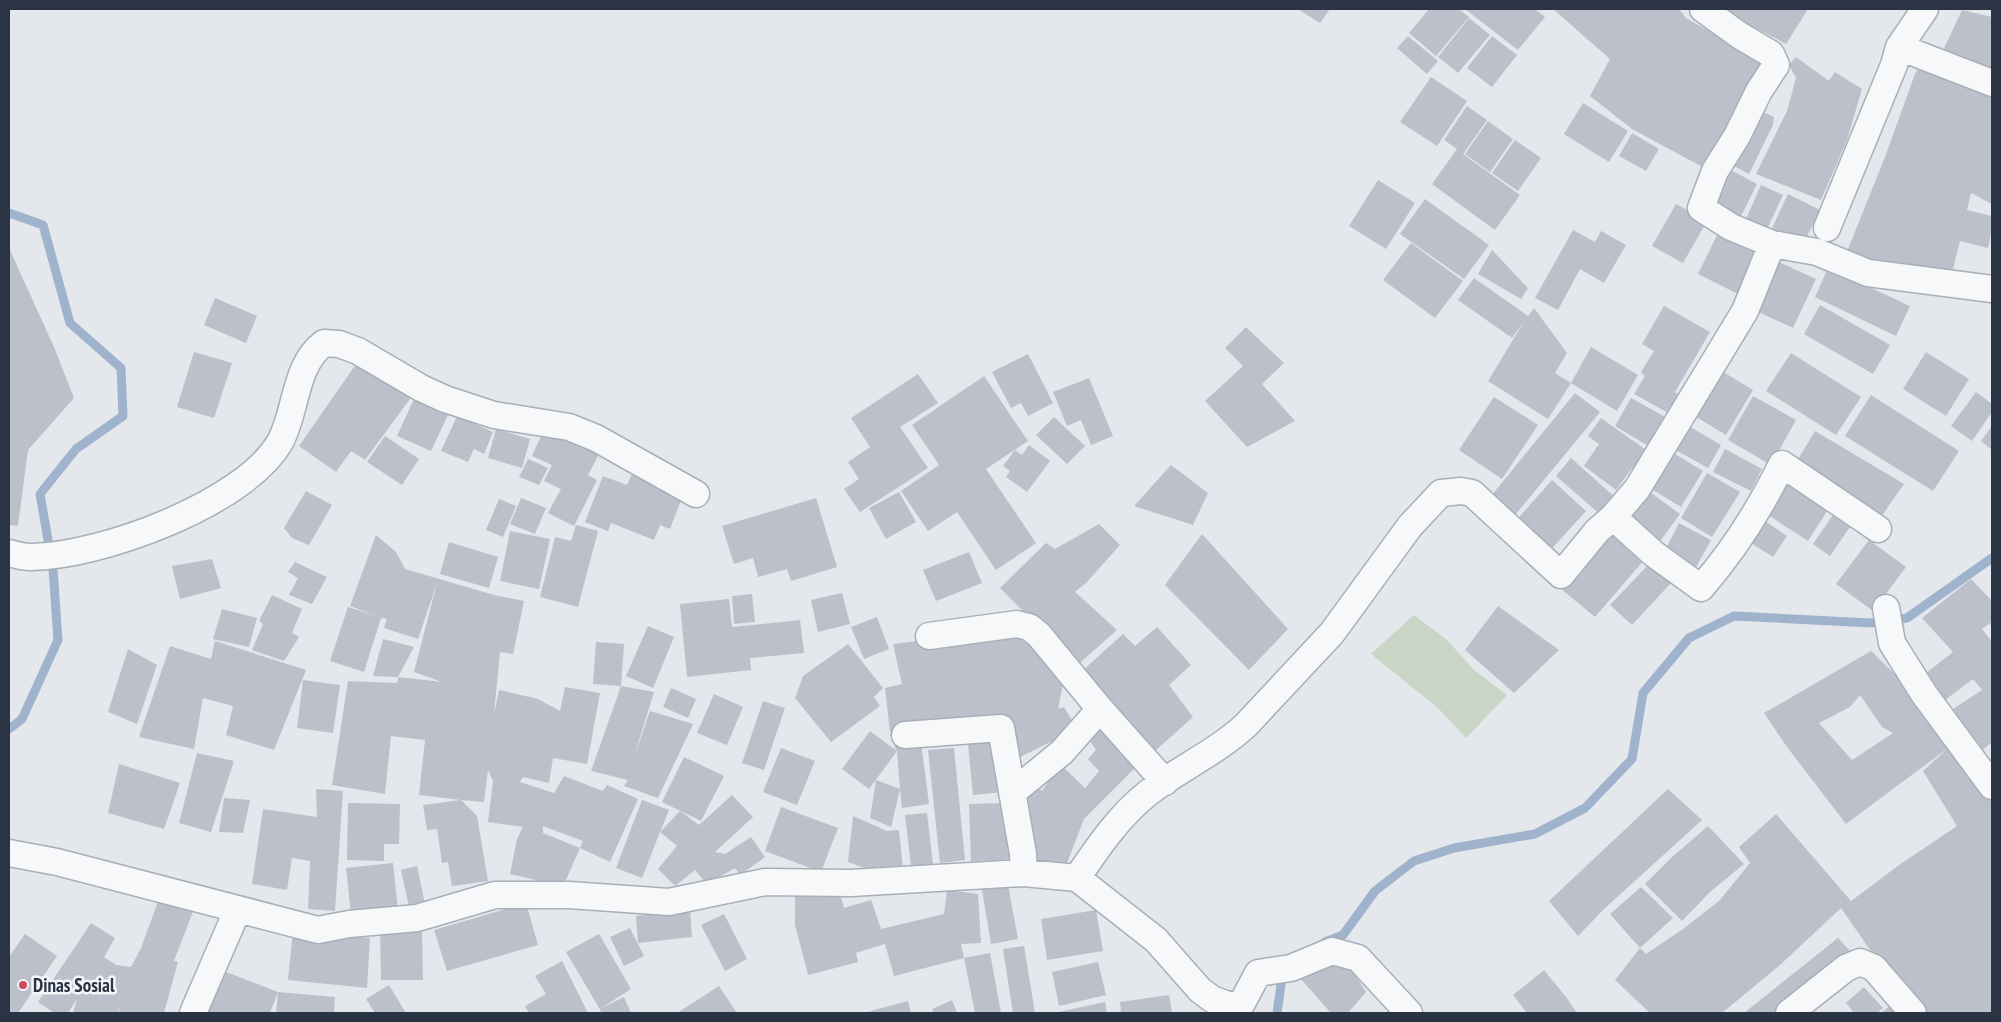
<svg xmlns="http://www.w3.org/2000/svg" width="2001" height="1022" font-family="'PT Sans Narrow',sans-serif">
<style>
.green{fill:#c9d6c5}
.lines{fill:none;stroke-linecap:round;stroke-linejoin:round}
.stream{stroke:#9fb4cc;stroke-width:9}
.building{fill:#bbc0ca;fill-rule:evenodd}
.street-casing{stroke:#a9aeb7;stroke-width:29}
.street{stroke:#f7f8fa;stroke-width:26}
.poi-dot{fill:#d1495b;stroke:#f4f6f9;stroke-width:2}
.labels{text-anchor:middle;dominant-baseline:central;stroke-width:5;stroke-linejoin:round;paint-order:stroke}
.poi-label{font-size:19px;font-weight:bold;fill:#2b3445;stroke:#f4f6f9;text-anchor:start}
</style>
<rect width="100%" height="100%" fill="#e4e7ec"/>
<path class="green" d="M1414,615L1447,640L1474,670L1507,695L1466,738L1437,707L1371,654Z"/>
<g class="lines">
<path class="stream" d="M9,213L43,225L70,323L121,368L123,416L76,449L40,494L53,569L58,640L22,719L9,729
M1325,942L1343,935L1375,891L1414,861L1454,848L1535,834L1585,808L1632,759L1643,693L1689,638L1734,616L1871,623L1907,618L1992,558
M1277,1013L1283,971"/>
</g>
<path class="building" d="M1298,9H1330L1320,23Z
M1429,9H1459L1469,17L1436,56L1409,33Z
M1465,9H1535L1545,17L1518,50Z
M1553,9H1679L1686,18L1763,62L1710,171L1632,129L1590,96L1610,59Z
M1719,9H1808L1786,44Z
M1962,10L1992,17V74L1940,57Z
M1469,18L1490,35L1458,73L1438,57Z
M1408,36L1438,61L1427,74L1397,48Z
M1492,36L1517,55L1492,87L1467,68Z
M1796,57L1829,81L1835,72L1862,89L1847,140L1821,200L1756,174L1787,111L1796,78L1789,65Z
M1922,62L1992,88V204L1971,193L1967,210L1992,216V229L1988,248L1960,241L1948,290L1846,254L1885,157L1915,74Z
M1431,77L1467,101L1437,146L1400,122Z
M1583,103L1628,131L1609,162L1564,134Z
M1467,106L1487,120L1463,154L1520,195L1495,230L1432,184L1457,149L1444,140Z
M1759,110L1774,117L1773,125L1749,174L1732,165Z
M1488,121L1513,139L1490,172L1465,154Z
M1632,133L1659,149L1646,171L1619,156Z
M1515,140L1541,158L1518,191L1492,173Z
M1729,169L1757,184L1741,216L1713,202Z
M1378,180L1415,203L1386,249L1349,226Z
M1761,185L1783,195L1767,229L1746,219Z
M1788,194L1820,210L1804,243L1772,228Z
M1425,199L1489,245L1464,279L1400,234Z
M1676,204L1707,221L1683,263L1652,246Z
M1720,229L1759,249L1738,294L1698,274Z
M1573,230L1595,242L1601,231L1626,245L1604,283L1580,269L1558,310L1535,298Z
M1411,243L1463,281L1435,318L1383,280Z
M9,248L54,347L74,398L28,450L18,526L9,525Z
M1492,250L1528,288L1521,299L1478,274Z
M1779,262L1816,279L1793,328L1756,311Z
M1828,268L1910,306L1896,336L1815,297Z
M1474,278L1528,316L1534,308L1567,353L1555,373L1571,383L1548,419L1488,381L1525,320L1512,338L1458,300Z
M215,298L257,316L246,343L204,325Z
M1820,305L1890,345L1873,374L1804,334Z
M1664,306L1710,332L1675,392L1685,398L1674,416L1634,394L1645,376L1641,372L1654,351L1642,344Z
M1246,327L1284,363L1262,384L1295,421L1247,447L1205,401L1243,366L1225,348Z
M1591,347L1638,375L1617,411L1571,383Z
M194,352L232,363L214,418L177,407Z
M1926,352L1969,379L1946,416L1903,389Z
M1791,353L1861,397L1836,435L1766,391Z
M1028,354L1053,403L1028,416L1021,403L1011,408L992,372Z
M361,357L413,395L365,460L351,451L336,472L299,446Z
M1720,370L1753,390L1726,435L1693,415Z
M918,374L938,403L900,427L928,468L860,512L844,489L859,479L848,462L870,447L851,418Z
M984,376L1028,441L986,469L1036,543L996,570L957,512L928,531L901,491L939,465L912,425Z
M1089,378L1113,436L1091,445L1081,420L1067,426L1053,392Z
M1976,392L1992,404V412L1972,441L1951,426Z
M1575,393L1600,412L1511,520L1487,501Z
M1871,395L1959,451L1933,491L1845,436Z
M1753,396L1796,420L1771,465L1728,440Z
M1494,397L1538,425L1502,479L1459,450Z
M1631,398L1667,418L1650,447L1615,426Z
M414,399L448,415L431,451L397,436Z
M457,416L493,432L484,454L474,449L468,462L441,451Z
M1054,417L1085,446L1067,464L1036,435Z
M1601,418L1649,452L1636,470L1632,468L1616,490L1584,466L1599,444L1588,436Z
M1685,424L1721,445L1708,468L1672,448Z
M546,425L599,454L588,475L597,480L574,526L548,513L561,489L544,481L552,465L532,456Z
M1992,426V450L1981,441Z
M496,429L530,439L522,468L488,458Z
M1815,431L1904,484L1878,521L1794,466Z
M385,436L419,459L402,485L367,462Z
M1029,445L1050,461L1027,492L1006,477L1010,471L1003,466L1015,450L1022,455Z
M1725,449L1762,469L1751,491L1713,472Z
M1670,451L1703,471L1681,507L1648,487Z
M1571,458L1618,500L1603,517L1556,476Z
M528,459L548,468L539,485L519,477Z
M1171,465L1208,493L1193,525L1134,506Z
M1707,473L1740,492L1712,537L1681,518Z
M632,474L683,495L670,529L660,525L654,540L611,523L608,531L585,522L603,476L627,485Z
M1788,477L1831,505L1808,541L1765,513Z
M1552,480L1586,511L1547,554L1513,524Z
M1643,487L1680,514L1658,544L1621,517Z
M306,491L332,505L309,545L292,538L284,528Z
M899,492L916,522L886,539L869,508Z
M521,498L546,508L535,534L510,524Z
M816,498L837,567L791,581L787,569L758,577L753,558L734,564L722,526Z
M499,499L516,506L503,537L486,530Z
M1837,509L1854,521L1830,556L1813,544Z
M1765,521L1787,536L1773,557L1751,543Z
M1679,523L1711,540L1695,569L1664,552Z
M1099,524L1120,545L1086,583L1075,592L1117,630L1074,668L1038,626L1000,588L1046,543L1055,549Z
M576,525L598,531L578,607L540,597L555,537L571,541Z
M1609,530L1645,559L1595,617L1560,588Z
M510,531L550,539L539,589L500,581Z
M1202,534L1288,629L1249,670L1165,585Z
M376,535L396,552L405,569L494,595L524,601L513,654L500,652L494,714L499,690L538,699L560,711L565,687L600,693L587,764L553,758L549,783L523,777L520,782L554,793L564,776L603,791L607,785L638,799L610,862L580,848L583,841L543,826V833L580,848L562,889L536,886V880L510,874L517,839L523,827L488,822L493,781L488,770L484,802L461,800L477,816L488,881L452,886L448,862L442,863L437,829L427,830L423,805L461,800L419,795L425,740L391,736L385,794L332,785L348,681L397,683L398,677L442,682L414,672L437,583L418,639L384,628L387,619L381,618L364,672L330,661L348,607L376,616L350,606Z
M1869,540L1906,567L1873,611L1836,584Z
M449,542L498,557L489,588L440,574Z
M969,552L982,583L936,601L923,570Z
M212,559L221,588L180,599L172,566Z
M295,562L327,577L312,604L289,595L298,578L288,572Z
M1650,563L1671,583L1632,625L1610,605Z
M1971,579L1992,601V622L1982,629L1992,642V742L1980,752L1947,713L1982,690L1973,679L1941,703L1921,677L1953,652L1922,618Z
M842,593L850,624L818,632L811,600Z
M752,594L755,622L734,624L732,596Z
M272,595L302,609L292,633L299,637L284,661L252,650L263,624L259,621Z
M729,599L732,627L800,620L804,653L750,658L751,670L687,677L680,604Z
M1498,606L1559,650L1514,693L1465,650Z
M222,609L257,618L249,647L213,639Z
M877,617L889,649L864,659L851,627Z
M648,626L674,637L653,688L626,676Z
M1157,627L1191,665L1169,685L1193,717L1147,758L1081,672L1123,634L1135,646Z
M1014,629L1064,679L1058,709L1064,707L1077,729L1016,759L1010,718L890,732L885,688L902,684L893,644Z
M383,639L414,647L398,677L373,676Z
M215,641L306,670L274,750L226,735L233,706L203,698L194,749L139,737L170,646L211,659Z
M596,642L624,644L621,686L593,684Z
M848,644L883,688L874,697L880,706L831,742L795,698L803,676Z
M128,649L157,665L137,724L108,712Z
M1871,651L1899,678L1992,794V1013H1921L1877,960L1841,908L1780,965L1722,1013H1650L1615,980L1640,948L1646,954L1683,929L1719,901L1750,863L1739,847L1776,814L1851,901L1899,865L1957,826L1923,771L1948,748L1846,824L1787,747L1764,713ZM1860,695L1882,727L1893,733L1852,760L1819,723L1850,707Z
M303,680L340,685L333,733L297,728Z
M621,686L654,692L633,760L650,711L693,724L658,798L624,786L628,780L591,771Z
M671,688L696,699L688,718L663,707Z
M714,694L743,707L727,745L697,733Z
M763,701L785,708L764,770L742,763Z
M1100,720L1140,763L1084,819L1067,863L1030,860L1020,793L1033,783L1042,791L1060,764L1085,788L1099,771L1088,759L1096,750L1085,733Z
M870,731L897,751L894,746L921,742L929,804L902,808L900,789L891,827L870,818L876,780L900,789L897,751L869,789L842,769Z
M998,741L1003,792L973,795L968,744Z
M781,748L815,761L797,805L763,792Z
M954,748L965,860L940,863L928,750Z
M197,753L234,761L211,832L179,823Z
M684,757L724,776L701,821L662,802Z
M119,764L180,783L164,829L108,813Z
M316,789L343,791L335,911L308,909L310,861L292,858L287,890L252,884L263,809L317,817Z
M1668,789L1702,820L1604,909L1578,936L1549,901Z
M732,795L753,817L715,852L725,854L751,837L765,857L740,875L735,868L707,884L695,870L675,886L658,869L677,846L660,832L642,878L616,868L642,800L669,810L660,832L680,811L699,825Z
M224,798L250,800L243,833L219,832Z
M348,803L400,804L399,844H384V861L347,860Z
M1007,803L1009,860L971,861L969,804Z
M781,807L838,828L821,872L765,851Z
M927,813L933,864L911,866L905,815Z
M853,816L887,831L899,830L903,870L876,872L848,862Z
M1708,826L1744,864L1710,892L1682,921L1645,884L1671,858Z
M393,863L398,910L351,914L346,868Z
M417,866L426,909L409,907L401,870Z
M1008,885L1018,939L991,944L982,890Z
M1641,887L1673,918L1640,948L1610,914Z
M795,889L839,890L844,908L871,900L881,929L944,914L947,890L978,894L981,943L961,944L964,958L894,976L885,944L856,953L858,962L808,975L795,925Z
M160,896L194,909L174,961L178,962L164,1013H118L121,1006L117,1013H73L77,999L68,1013H54L38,1002L91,923L115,938L104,957L116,965L131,967L141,948Z
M526,903L538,945L447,971L434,930Z
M690,910L692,937L638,943L636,916Z
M1096,910L1103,951L1047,960L1041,919Z
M724,914L747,959L725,971L701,925Z
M422,928L423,980H381L380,929Z
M630,928L644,956L624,966L610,937Z
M293,931L370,938L367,988L288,980Z
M25,934L57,956L18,1013H9V957Z
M599,934L631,989L600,1009L624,997L631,1013H602L566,952Z
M1838,938L1854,955L1781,1013H1744Z
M1024,946L1035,1013H1013L1003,949Z
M990,953L1001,1013H975L964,958Z
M562,961L588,1013H529L525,1006L546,994L535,976Z
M1098,962L1106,995L1059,1006L1052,972Z
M1326,963L1349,965L1366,992L1348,1013H1331L1291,968Z
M221,970L278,992L335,997L334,1013H276L278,992L270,1013H204Z
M1544,970L1566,997L1577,1013H1527L1513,995Z
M389,985L406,1013H375L366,999Z
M719,986L737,1013H677Z
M1864,987L1883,1008L1877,1013H1854L1846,1003Z
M1169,995L1172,1013H1121L1120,1002Z
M952,1000L957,1013H934L932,1009Z
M908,1001L911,1013H863Z
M1105,1002L1107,1013H1058V1012Z
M1892,1004L1901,1013H1881Z"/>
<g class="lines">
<g class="street-casing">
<path id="street" d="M1703,9L1739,35L1771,54L1776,65L1759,91L1737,136L1715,171L1701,208L1731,227L1772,244L1817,252L1868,273L1992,289
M1899,47L1992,83
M1827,228L1894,65L1899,47L1925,9
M1613,517L1637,489L1745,311L1772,244
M9,553C16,555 24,557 31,557C101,556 244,504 280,442C297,411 294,365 324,343L339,344L358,351L421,388L445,399L494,415L569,427L596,438L696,494
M1886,608L1892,643L1924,694L1992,786
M929,636L1017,624L1029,627L1039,635L1100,709L1165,782
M905,735L1001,728L1023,854L1024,873
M1012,793L1062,752L1100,709
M9,853L57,862L318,930L349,924L417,918L495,895H569L669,902L765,882L851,883L1024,873L1077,878L1156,940L1200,990L1212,999L1228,1005L1242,1003L1258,973L1291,968L1332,951L1358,958L1409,1013
M1077,878C1098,847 1119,816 1148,793C1180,768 1217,752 1246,725L1332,633L1410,526L1441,493L1461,491L1472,493L1561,575L1597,531L1613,517L1654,554L1701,588C1734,550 1760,509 1782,464L1878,529
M193,1013L237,911
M1789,1013L1846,968L1860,962L1874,968L1913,1013"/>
</g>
<use href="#street" class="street"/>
</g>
<circle class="poi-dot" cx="23" cy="985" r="5"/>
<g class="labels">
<g class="poi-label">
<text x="33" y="985">Dinas Sosial</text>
</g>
</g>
<rect width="2001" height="1022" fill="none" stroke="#2b3445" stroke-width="20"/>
</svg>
